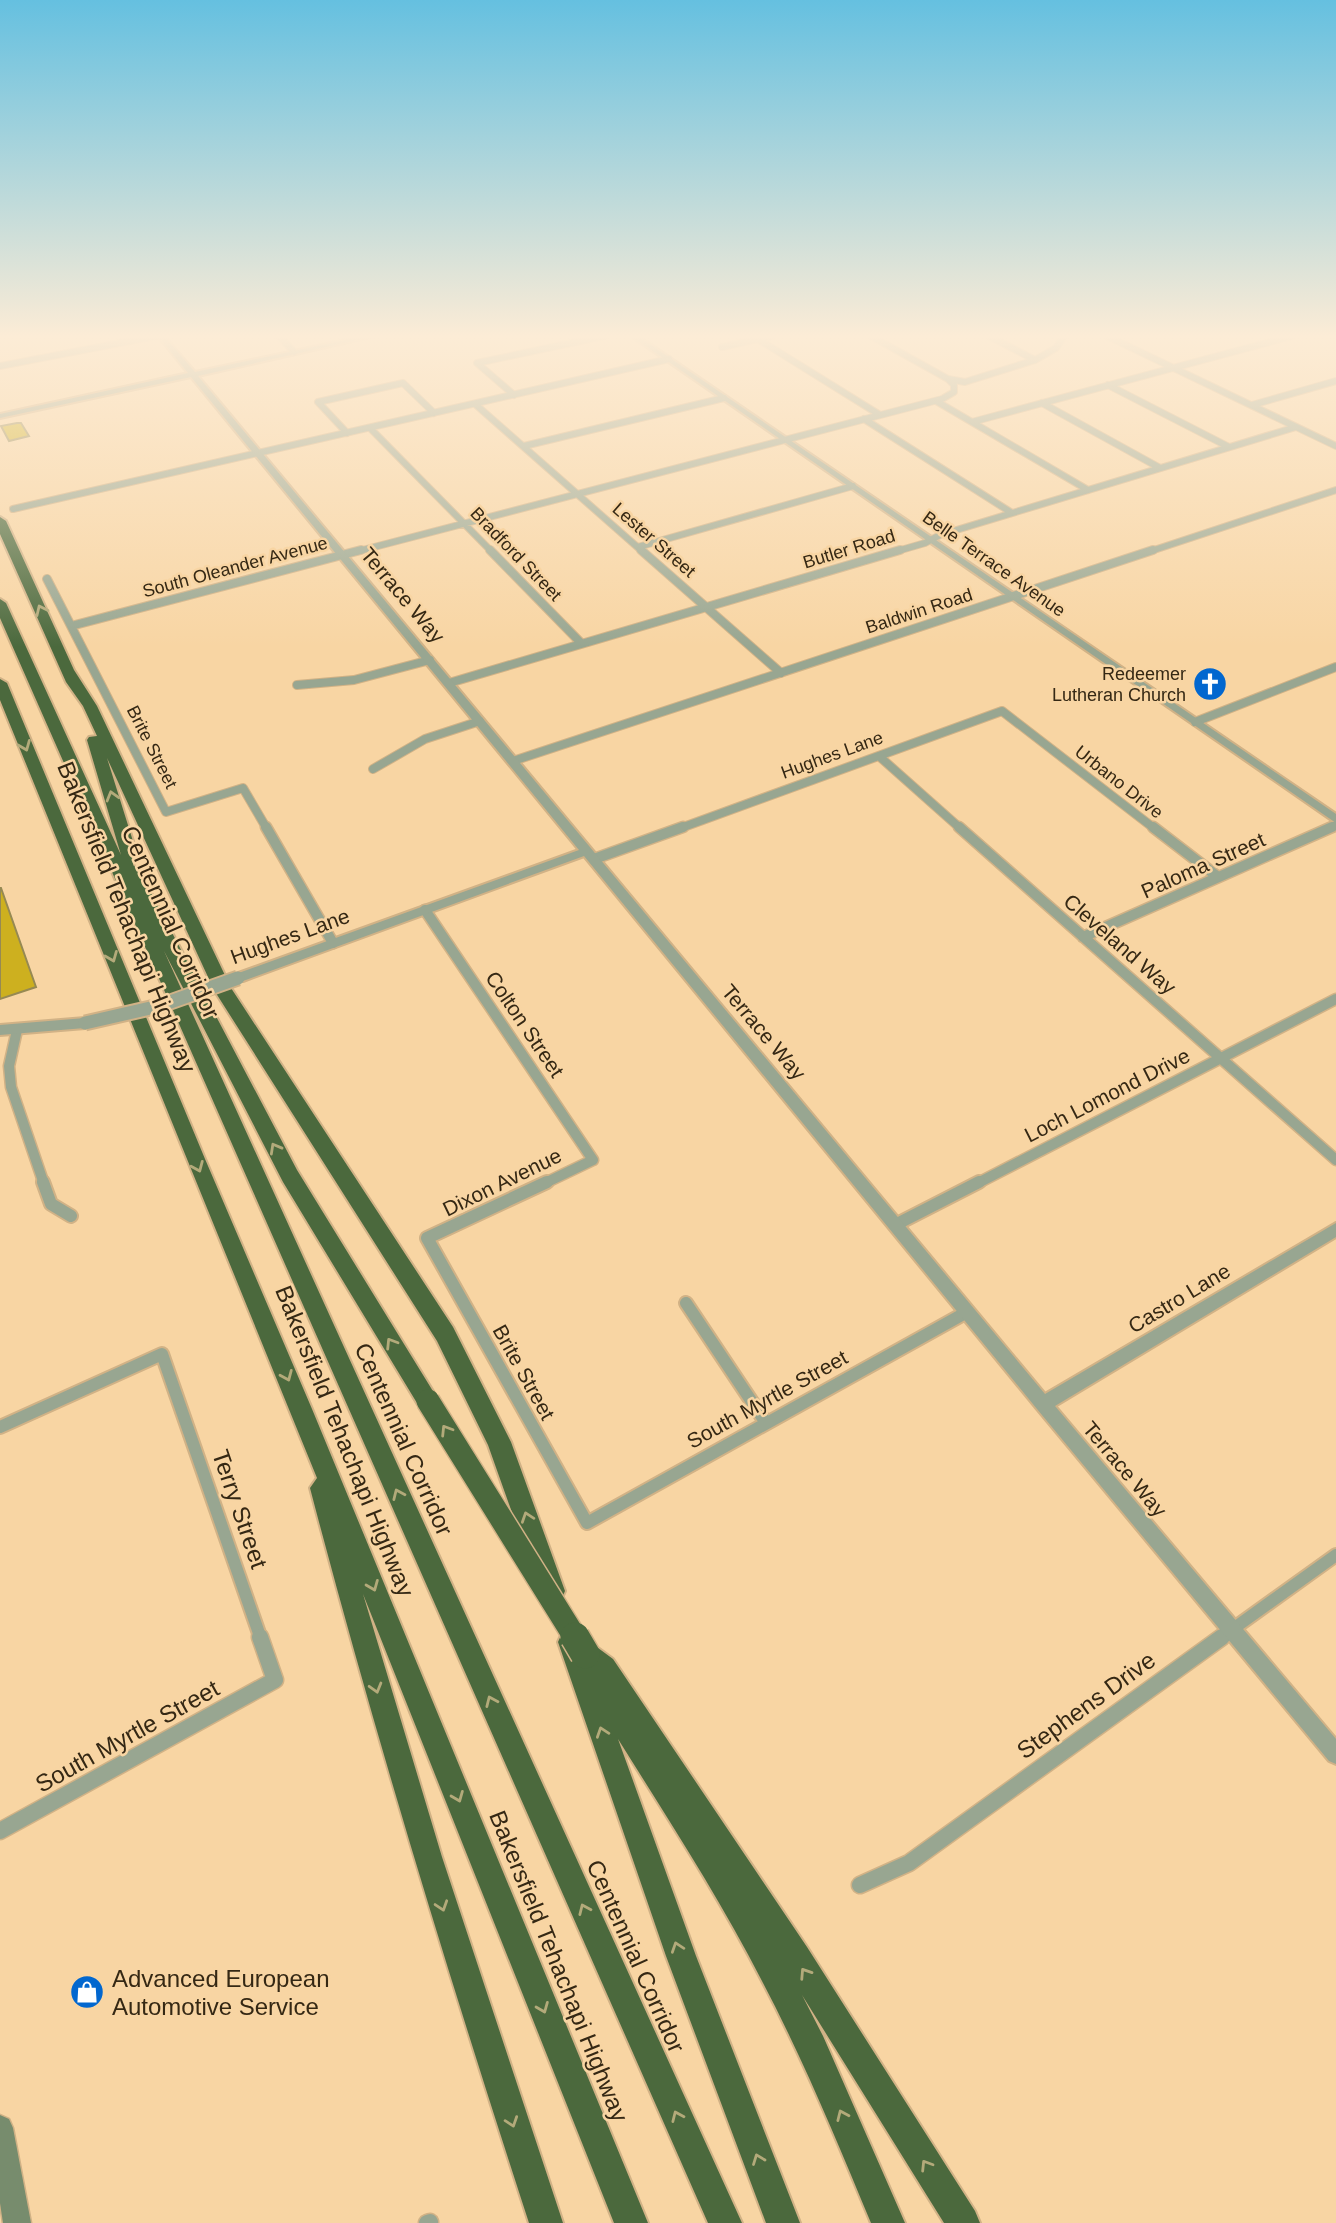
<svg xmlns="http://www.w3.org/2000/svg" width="1336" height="2223" font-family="Arial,sans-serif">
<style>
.building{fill:#cdb01f;stroke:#968953;stroke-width:2}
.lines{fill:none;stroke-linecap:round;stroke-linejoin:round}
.minor-far4-casing{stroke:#d1b286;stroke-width:8}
.minor-far3-casing{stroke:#d1b286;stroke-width:10}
.minor-far2-casing{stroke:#d1b286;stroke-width:13}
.minor-far1-casing{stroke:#d1b286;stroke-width:16}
.minor-casing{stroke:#d1b286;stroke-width:19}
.tertiary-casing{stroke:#d1b286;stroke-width:4}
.secondary-casing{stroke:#d1b286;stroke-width:3}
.motorway-casing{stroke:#d1b286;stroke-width:4}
.minor-far4{stroke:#98a691;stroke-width:6}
.minor-far3{stroke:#98a691;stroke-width:8}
.minor-far2{stroke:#98a691;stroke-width:10}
.minor-far1{stroke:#98a691;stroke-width:12}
.minor{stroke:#98a691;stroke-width:16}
.tertiary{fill:#98a691;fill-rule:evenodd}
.secondary{fill:#778c6d;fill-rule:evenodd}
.motorway{fill:#4b693d;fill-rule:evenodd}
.tertiary-bridge-casing{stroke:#d1b286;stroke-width:17;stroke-linecap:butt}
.motorway-bridge-far1-casing{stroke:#d1b286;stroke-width:26;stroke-linecap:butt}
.motorway-bridge-casing{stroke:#d1b286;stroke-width:32;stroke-linecap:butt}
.tertiary-bridge{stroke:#98a691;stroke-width:13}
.motorway-bridge-far1{stroke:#4b693d;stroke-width:23}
.motorway-bridge{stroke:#4b693d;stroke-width:29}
.oneway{stroke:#b3aa7a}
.labels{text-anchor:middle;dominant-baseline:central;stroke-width:5;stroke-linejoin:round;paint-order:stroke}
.far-street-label{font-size:18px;fill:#352814;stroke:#f8d5a3}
.far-poi-label{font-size:18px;fill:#352814;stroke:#f8d5a3;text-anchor:end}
.street-label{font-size:21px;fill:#352814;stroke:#f8d5a3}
.near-street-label{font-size:24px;fill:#352814;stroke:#f8d5a3}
.near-poi-label{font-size:24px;fill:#352814;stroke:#f8d5a3;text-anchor:start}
</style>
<rect width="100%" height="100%" fill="#f8d5a3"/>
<path class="building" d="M17,423H21L29,436L9,441L1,426Z
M1,888L36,987L0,999V888Z"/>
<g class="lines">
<g class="minor-far4-casing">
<path id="minor-far4" d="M279,336L294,352
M753,336L880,415
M989,336L1035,360
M1107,336L1336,446
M722,347L772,336
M0,366L156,336
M948,379L965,382L1035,360L1056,348L1064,336
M1108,385L1229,447
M514,395L477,363L604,336
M936,401L1088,490
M1042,403L1160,468
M475,404L643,552
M1252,405L1336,381
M864,419L1012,513
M972,422L1292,336
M370,428L492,552
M347,433L318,402L403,383L434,413
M524,446L724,398
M13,509L669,359
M638,547L853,486
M355,552L942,399L954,392V385L948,379L871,336
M894,552L925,543L940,535L1296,427
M1148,552L1336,490"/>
</g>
<g class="minor-far3-casing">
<path id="minor-far3" d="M490,550L581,643
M641,550L781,673
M47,579L166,812L243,788L267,829
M71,626L361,550
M449,683L900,550
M297,685L354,680L430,660
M1195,722L1336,667
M880,757L961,829
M513,761L1153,550
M373,769L425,739L480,721
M678,829L1002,711L1155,829
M1328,829L1336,825"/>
</g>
<g class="minor-far2-casing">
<path id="minor-far2" d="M266,827L333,943
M959,827L1336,1160
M1153,827L1218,877
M594,859L683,827
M425,910L593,1160L543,1184
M1083,937L1332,827
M17,1030L9,1066L11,1087L44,1184
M976,1184L1336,999"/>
</g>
<g class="minor-far1-casing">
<path id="minor-far1" d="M43,1182L51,1204L71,1216
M547,1182L427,1238L587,1523L967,1312
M895,1225L979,1182
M686,1303L766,1423
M0,1427L162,1354L261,1639
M1219,1639L1336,1555"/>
</g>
<g class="minor-casing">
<path id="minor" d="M0,1831L275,1680L260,1637
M860,1885L909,1863L1222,1637
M427,2223L430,2222"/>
</g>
<g class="tertiary-casing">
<path id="tertiary" d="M158,336H164L195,372L364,336H375L198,376L1045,1394L1336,1223V1237L1055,1406L1336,1739V1764L1329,1761L1037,1409L584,856L243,981H233L232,978L233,975L579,850L191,377L0,418V414L188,373Z
M631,336H638L1336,814V823Z
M85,1018L92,1023L85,1028L0,1035V1025Z"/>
</g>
<g class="secondary-casing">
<path id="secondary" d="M0,2115L9,2119L13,2128L31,2223H3L0,2203Z"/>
</g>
<g class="motorway-casing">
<path id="motorway" d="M0,517L6,521L74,670L97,706L231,988L453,1327L511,1442L565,1591L561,1600L552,1604L543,1600L488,1445L437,1341L214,990L107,758L137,854L133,865L139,870L297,1170L439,1401L436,1408L428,1412L420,1408L283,1182L164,951L742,2223H708L0,618V599L6,603L121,855L87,740L89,737L97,736L83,706L66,682L0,534Z
M0,679L7,683L205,1159L312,1409L648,2223H614L363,1594L442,1857L563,2223H529C450,1980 375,1736 310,1488L317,1478L0,700Z
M571,1629L580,1633L584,1641L594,1645L613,1659L807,1947L975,2211L980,2223H944L802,1995L823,2036L905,2223H871C837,2141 803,2059 762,1981C719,1897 668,1819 618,1739L696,1956L800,2223H766L666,1956L558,1642L562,1633Z"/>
</g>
<use href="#minor-far4" class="minor-far4"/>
<use href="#minor-far3" class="minor-far3"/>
<use href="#minor-far2" class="minor-far2"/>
<use href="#minor-far1" class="minor-far1"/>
<use href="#minor" class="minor"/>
<use href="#tertiary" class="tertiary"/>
<use href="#secondary" class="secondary"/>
<use href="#motorway" class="motorway"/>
<g class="tertiary-bridge-casing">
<path id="tertiary-bridge" d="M85,1023L159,1006L238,978"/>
</g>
<g class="motorway-bridge-far1-casing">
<path id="motorway-bridge-far1" d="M428,1401L576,1639"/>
</g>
<g class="motorway-bridge-casing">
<path id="motorway-bridge" d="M575,1637L585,1654"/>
</g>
<use href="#tertiary-bridge" class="tertiary-bridge"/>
<use href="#motorway-bridge-far1" class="motorway-bridge-far1"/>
<use href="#motorway-bridge" class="motorway-bridge"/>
</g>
<defs><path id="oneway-chevron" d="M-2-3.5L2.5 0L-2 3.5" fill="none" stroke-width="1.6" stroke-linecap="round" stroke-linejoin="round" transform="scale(1.75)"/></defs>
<g class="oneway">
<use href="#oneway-chevron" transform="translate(41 610) rotate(-115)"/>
<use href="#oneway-chevron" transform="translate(25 746) rotate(68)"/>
<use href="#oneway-chevron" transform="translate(112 796) rotate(-106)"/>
<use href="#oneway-chevron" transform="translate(112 957) rotate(68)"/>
<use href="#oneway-chevron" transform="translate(275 1148) rotate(-119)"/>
<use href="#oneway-chevron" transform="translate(198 1167) rotate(67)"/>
<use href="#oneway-chevron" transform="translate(391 1343) rotate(-122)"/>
<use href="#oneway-chevron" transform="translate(287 1376) rotate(67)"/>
<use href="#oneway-chevron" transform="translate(446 1430) rotate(-122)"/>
<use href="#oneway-chevron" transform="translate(398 1494) rotate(-114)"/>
<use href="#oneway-chevron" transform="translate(527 1517) rotate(-109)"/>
<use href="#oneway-chevron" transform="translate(373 1586) rotate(68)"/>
<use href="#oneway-chevron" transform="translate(376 1688) rotate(74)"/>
<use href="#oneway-chevron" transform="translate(491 1701) rotate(-114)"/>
<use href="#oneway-chevron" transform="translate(602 1732) rotate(-109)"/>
<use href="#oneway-chevron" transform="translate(458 1797) rotate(68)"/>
<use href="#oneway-chevron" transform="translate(442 1906) rotate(72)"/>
<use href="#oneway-chevron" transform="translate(584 1909) rotate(-114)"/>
<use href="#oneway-chevron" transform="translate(677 1947) rotate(-109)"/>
<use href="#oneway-chevron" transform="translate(805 1973) rotate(-123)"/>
<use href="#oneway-chevron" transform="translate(543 2008) rotate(68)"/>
<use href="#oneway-chevron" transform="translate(842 2115) rotate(-114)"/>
<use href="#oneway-chevron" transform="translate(677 2116) rotate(-114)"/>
<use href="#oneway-chevron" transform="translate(512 2122) rotate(71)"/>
<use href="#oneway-chevron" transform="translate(758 2159) rotate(-111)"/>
<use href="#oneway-chevron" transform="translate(926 2165) rotate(-122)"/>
</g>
<linearGradient id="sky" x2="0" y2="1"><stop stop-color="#65c0e0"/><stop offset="0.52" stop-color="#fcecd6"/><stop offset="1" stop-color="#fcecd6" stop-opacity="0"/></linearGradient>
<rect width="1336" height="647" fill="url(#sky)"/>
<defs>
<g id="church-disc" transform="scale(1.75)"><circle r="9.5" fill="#0267cf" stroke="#f8d5a3"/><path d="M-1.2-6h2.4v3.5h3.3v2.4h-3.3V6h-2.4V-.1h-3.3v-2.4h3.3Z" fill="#fff"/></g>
<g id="shop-disc" transform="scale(1.75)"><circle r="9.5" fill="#0267cf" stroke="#f8d5a3"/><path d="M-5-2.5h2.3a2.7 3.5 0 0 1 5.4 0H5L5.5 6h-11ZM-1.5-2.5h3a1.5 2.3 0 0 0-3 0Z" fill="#fff"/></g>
</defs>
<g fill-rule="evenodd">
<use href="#church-disc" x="1210" y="684"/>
<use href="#shop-disc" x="87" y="1992"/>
</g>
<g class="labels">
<g class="far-street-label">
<text transform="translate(654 540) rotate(41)">Lester Street</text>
<text transform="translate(849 549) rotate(-17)">Butler Road</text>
<text transform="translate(516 554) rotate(46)">Bradford Street</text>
<text transform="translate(994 564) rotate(35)">Belle Terrace Avenue</text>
<text transform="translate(235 567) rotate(-15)">South Oleander Avenue</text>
<text transform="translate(919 611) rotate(-18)">Baldwin Road</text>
<text transform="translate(152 747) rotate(63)">Brite Street</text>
<text transform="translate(832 755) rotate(-20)">Hughes Lane</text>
<text transform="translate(1119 782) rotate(38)">Urbano Drive</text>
</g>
<g class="far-poi-label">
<text x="1186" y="674">Redeemer<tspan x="1186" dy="21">Lutheran Church</tspan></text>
</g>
<g class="street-label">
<text transform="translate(403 595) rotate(50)">Terrace Way</text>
<text transform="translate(1203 865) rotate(-24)">Paloma Street</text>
<text transform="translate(290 936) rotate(-20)">Hughes Lane</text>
<text transform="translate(1120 944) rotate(41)">Cleveland Way</text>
<text transform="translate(525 1024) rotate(56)">Colton Street</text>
<text transform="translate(764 1032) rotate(50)">Terrace Way</text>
<text transform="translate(1107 1095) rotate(-27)">Loch Lomond Drive</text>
<text transform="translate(502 1182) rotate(-26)">Dixon Avenue</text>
<text transform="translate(1179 1298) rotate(-31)">Castro Lane</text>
<text transform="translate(524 1372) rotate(61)">Brite Street</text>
<text transform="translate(767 1399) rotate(-29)">South Myrtle Street</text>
<text transform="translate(1125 1469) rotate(50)">Terrace Way</text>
</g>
<g class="near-street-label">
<text transform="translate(127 917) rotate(68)">Bakersfield Tehachapi Highway</text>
<text transform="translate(171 922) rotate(66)">Centennial Corridor</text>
<text transform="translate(404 1439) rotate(66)">Centennial Corridor</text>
<text transform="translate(345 1441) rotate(68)">Bakersfield Tehachapi Highway</text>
<text transform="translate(240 1509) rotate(71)">Terry Street</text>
<text transform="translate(1086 1705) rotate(-36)">Stephens Drive</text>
<text transform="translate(127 1736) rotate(-29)">South Myrtle Street</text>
<text transform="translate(636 1956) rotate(66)">Centennial Corridor</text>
<text transform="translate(559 1966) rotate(68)">Bakersfield Tehachapi Highway</text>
</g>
<g class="near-poi-label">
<text x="112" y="1978">Advanced European<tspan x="112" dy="28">Automotive Service</tspan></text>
</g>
</g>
</svg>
